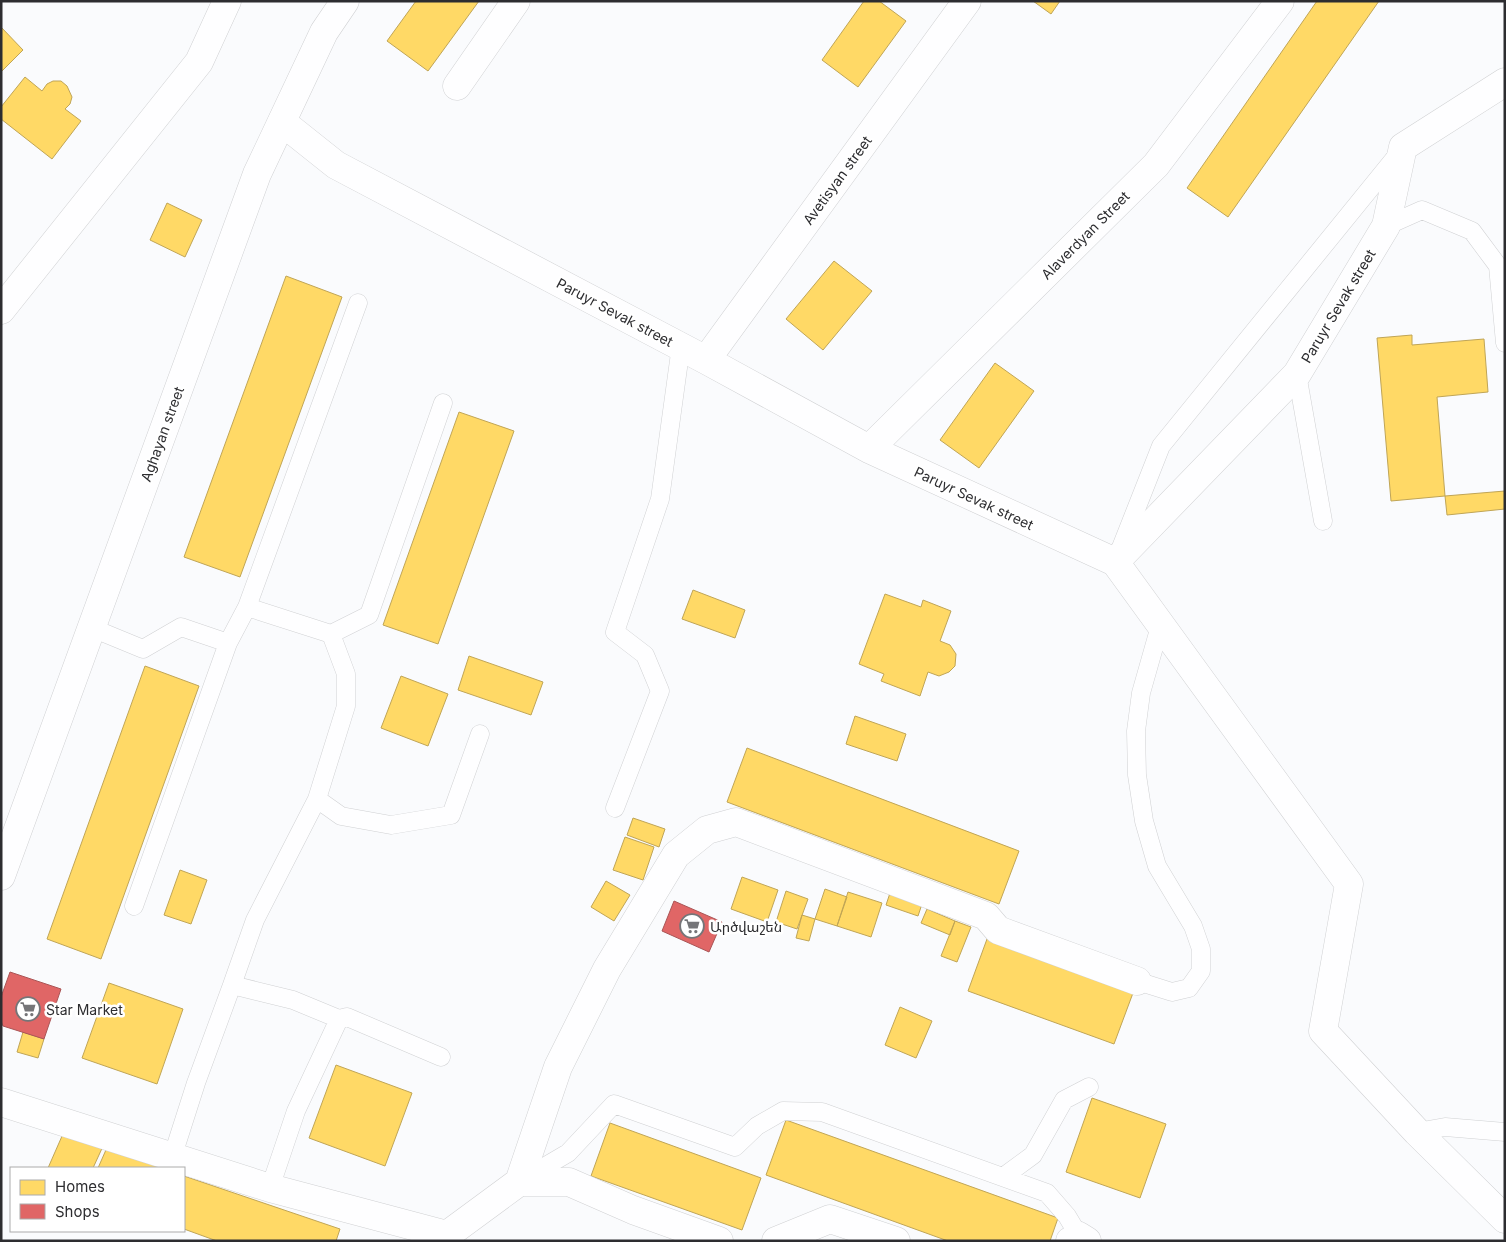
<svg xmlns="http://www.w3.org/2000/svg" width="1506" height="1242" font-family="Inter,'Noto Sans Armenian',sans-serif">
<style>
.homes{fill:#ffd966;stroke:#c0a556}
.shops{fill:#e06666;stroke:#aa5556}
.lines{fill:none;stroke-linecap:round;stroke-linejoin:round}
.service-casing{stroke:#d0d1d3;stroke-width:19}
.minor-casing{stroke:#d0d1d3;stroke-width:29}
.tertiary-casing{stroke:#d0d1d3;stroke-width:29}
.service{stroke:#fefeff;stroke-width:18}
.minor{stroke:#fefeff;stroke-width:28}
.tertiary{stroke:#fefeff;stroke-width:28}
.labels{text-anchor:middle;dominant-baseline:central;stroke-width:5;stroke-linejoin:round;paint-order:stroke}
.street-label{font-size:14px;fill:#2d2d30;stroke:#fff}
.poi-label{font-size:14px;fill:#2d2d30;stroke:#fff;text-anchor:start}
</style>
<rect width="100%" height="100%" fill="#fafbfd"/>
<path class="homes" d="M416,1H479L428,71L387,41Z
M864,1H879L906,21L858,87L822,60Z
M1033,1H1060L1051,14Z
M1317,1H1379L1228,217L1187,188Z
M1,27L23,50L1,72Z
M25,77L42,91L47,84L53,81H61L67,86L72,97L70,104L65,109L81,121L52,159L1,119V107Z
M167,203L202,220L185,257L150,240Z
M834,261L872,291L823,350L786,319Z
M286,276L342,297L240,577L184,557Z
M1412,335V345L1484,339L1488,392L1437,397L1445,496L1391,501L1377,338Z
M995,363L1034,391L979,468L940,440Z
M459,412L514,431L438,644L383,625Z
M1505,491V509L1447,515L1445,496Z
M693,590L745,610L735,638L682,619Z
M885,594L921,607L923,600L951,611L940,641L950,645L956,654L955,666L949,672L939,676L928,672L920,696L881,681L884,674L859,664Z
M469,656L543,682L531,715L458,690Z
M145,666L199,686L101,959L47,939Z
M401,676L448,694L428,746L381,728Z
M855,716L906,734L897,761L846,744Z
M747,748L1019,851L999,904L727,802Z
M633,818L665,829L659,847L627,835Z
M625,837L654,847L643,880L613,870Z
M180,870L207,880L191,924L164,915Z
M742,877L778,890L767,922L731,909Z
M606,881L630,895L614,921L591,907Z
M825,889L847,897L837,926L815,919Z
M891,890L923,901L918,916L886,905Z
M786,891L808,899L797,929L776,922Z
M848,892L882,903L871,937L837,926Z
M927,909L955,921L950,935L921,923Z
M802,915L815,919L809,941L796,938Z
M955,921L971,927L957,962L941,956Z
M987,939L1133,993L1114,1044L968,991Z
M109,983L183,1009L157,1084L82,1058Z
M900,1007L932,1021L916,1058L885,1045Z
M23,1032L44,1039L38,1058L17,1052Z
M336,1065L412,1093L385,1166L309,1138Z
M1092,1098L1166,1124L1140,1198L1066,1172Z
M786,1120L1058,1218L1050,1241H948L766,1175Z
M610,1123L761,1178L742,1230L591,1176Z
M66,1127L104,1144L93,1168H48Z
M109,1143L167,1168H98Z
M184,1176L340,1229L336,1241H217L184,1229Z"/>
<path class="shops" d="M674,901L722,922L709,952L662,931Z
M10,972L61,989L44,1039L3,1026L1,1021V997Z"/>
<g class="lines">
<g class="service-casing">
<path id="service" d="M1386,226L1422,210L1472,231L1498,266L1505,343
M1297,374L1323,521
M1120,550L1161,446L1399,153
M247,607L331,634L369,615L443,403
M92,628L143,649L181,627L228,643
M317,799L341,816L391,825L451,815L480,734
M615,808L660,691L645,655L615,632L660,499L681,346
M134,906L228,643L247,607L358,303
M1137,981L1172,992L1189,988L1201,971V949L1193,926L1157,866L1144,821L1137,775L1136,731L1141,693L1160,626
M232,985L255,920L317,799L346,706V674L331,634
M1417,1132L1445,1127L1505,1132
M172,1158L196,1083L232,985L293,1000L339,1019
M1003,1177L1033,1155L1064,1100L1089,1087
M522,1180L568,1153L614,1104L735,1147L757,1126L783,1111L822,1112L1047,1193L1067,1216L1079,1236
M270,1188L296,1111L339,1019L347,1017L441,1057"/>
</g>
<g class="minor-casing">
<path id="minor" d="M457,86L516,1
M282,122L336,165L706,360L869,449L1115,562L1297,374L1386,226L1403,147L1505,82
M1,310L199,62L227,1
M706,360L967,1
M869,449L1156,165L1280,1
M1115,562L1349,884L1323,1031L1417,1132L1505,1219
M1,1102L270,1188L447,1235L519,1182H569L633,1210L719,1241
M519,1182L558,1067L607,969L676,855L707,830L736,822L986,916L998,930L1137,981
M776,1241L830,1219L896,1241
M1070,1241L1079,1236L1087,1241"/>
</g>
<g class="tertiary-casing">
<path id="tertiary" d="M1,876L257,174L324,32L345,1"/>
</g>
<use href="#service" class="service"/>
<use href="#minor" class="minor"/>
<use href="#tertiary" class="tertiary"/>
</g>
<defs>
<g id="supermarket-ring" transform="scale(1.25)"><circle r="9.5" fill="#fff" stroke="#757578" stroke-width="1.5"/><path d="M-6-5.5h2.5l.6 2H6L4.5 2H-2.5L-4.4-4H-6ZM-1.5 3.2a1.3 1.3 0 1 0 .1 0ZM3 3.2a1.3 1.3 0 1 0 .1 0Z" fill="#757578"/></g>
</defs>
<g fill-rule="evenodd">
<use href="#supermarket-ring" x="692" y="926"/>
<use href="#supermarket-ring" x="28" y="1009"/>
</g>
<g class="labels">
<g class="street-label">
<text transform="translate(837 180) rotate(-54)">Avetisyan street</text>
<text transform="translate(1085 235) rotate(-45)">Alaverdyan Street</text>
<text transform="translate(1338 306) rotate(-59)">Paruyr Sevak street</text>
<text transform="translate(615 312) rotate(28)">Paruyr Sevak street</text>
<text transform="translate(162 434) rotate(-70)">Aghayan street</text>
<text transform="translate(974 498) rotate(25)">Paruyr Sevak street</text>
</g>
<g class="poi-label">
<text x="710" y="926">Արծվաշեն</text>
<text x="46" y="1009">Star Market</text>
</g>
</g>
<rect width="1506" height="1242" fill="none" stroke="#2d2d30" stroke-width="5"/>
<rect x="10" y="1167" width="175" height="65" fill="#ffffff" stroke="#ababac"/>
<rect x="20" y="1180" width="25" height="15" fill="#ffd966" stroke="#ababac"/>
<text x="55" y="1192" font-size="15" fill="#2d2d30">Homes</text>
<rect x="20" y="1204" width="25" height="15" fill="#e06666" stroke="#ababac"/>
<text x="55" y="1217" font-size="15" fill="#2d2d30">Shops</text>
</svg>
